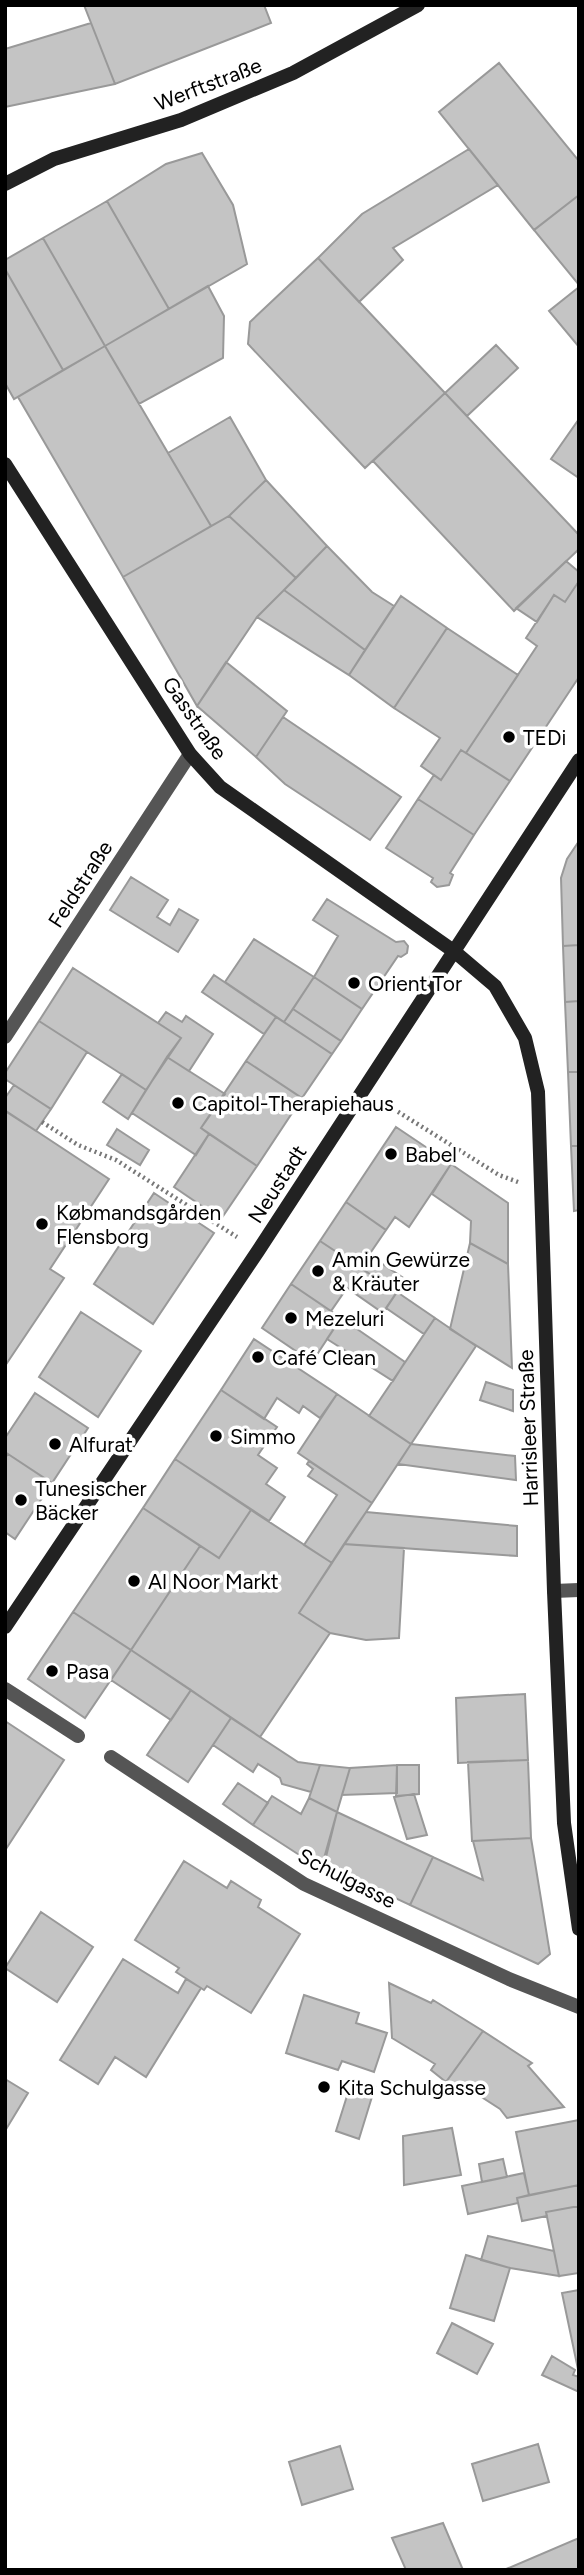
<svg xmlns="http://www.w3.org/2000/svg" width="584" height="2575" font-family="Figtree,sans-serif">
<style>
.building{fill:#c4c4c4;stroke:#999;stroke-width:2}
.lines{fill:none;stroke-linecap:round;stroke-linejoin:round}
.path{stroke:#777;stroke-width:4.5;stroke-dasharray:2 3.5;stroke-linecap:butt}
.street{stroke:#555;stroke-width:14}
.secondary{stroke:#222;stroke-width:14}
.poi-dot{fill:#000;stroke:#fff;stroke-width:2.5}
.labels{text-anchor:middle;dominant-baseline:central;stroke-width:7;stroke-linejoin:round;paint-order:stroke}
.street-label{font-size:21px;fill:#000;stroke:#fff}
.poi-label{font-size:21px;fill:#000;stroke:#fff;text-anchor:start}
</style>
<rect width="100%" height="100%" fill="#fff"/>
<path class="building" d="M84,5H264L271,23L115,84Z
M91,23L115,84L5,107V49Z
M499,63L579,161V195L534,230L439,112Z
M469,149L498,185L393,248L403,260L359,302L318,258L362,214Z
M202,153L233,205L247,264L169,309L107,201L166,164Z
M579,195V285L534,230Z
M107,201L169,309L105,346L43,238Z
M43,238L105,346L63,370L5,269V260Z
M318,258L445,393L365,468L248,344L250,322Z
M5,269L63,370L14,399L5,383Z
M208,286L224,316L223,358L139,404L105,346Z
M579,287V347L549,311Z
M496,345L518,368L467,416L445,393Z
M105,346L211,526L123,577L18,397Z
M445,393L579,535V549L514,611L373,461Z
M230,417L266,480L229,516L211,526L168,453Z
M579,419V478L551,459Z
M266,480L327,546L296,578L229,516Z
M229,516L296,578L257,617L197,706L123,577Z
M327,546L372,592L394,606L365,650L284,590Z
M566,561L579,572V581L565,602L554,595L537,622L516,608Z
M579,581V677L510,781L466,753L537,646L526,638L554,595L565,602Z
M284,590L365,650L349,675L257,617Z
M401,596L447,628L394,708L349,675Z
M447,628L518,675L466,753L461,750L441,780L421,766L440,738L394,708Z
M226,662L287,711L256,757L197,706Z
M283,717L401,797L370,840L285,784L256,757Z
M461,750L510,781L474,835L418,799L434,775L441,780Z
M418,799L474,835L450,873L453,875L449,885L437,887L431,882L433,878L386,848Z
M579,841V945L563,946L561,878L567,859Z
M131,877L168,900L157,917L170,925L179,909L198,920L178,952L110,910Z
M327,899L396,942L404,941L408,946L407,953L401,957L398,956L362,1009L314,977L338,936L313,920Z
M254,939L314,977L284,1022L225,982Z
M579,945V1001L565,1002L563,946Z
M73,968L181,1038L146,1090L39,1021Z
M214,975L276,1017L264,1034L202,992Z
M314,977L362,1009L341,1041L293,1009Z
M579,1001V1072H568L565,1002Z
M293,1009L341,1041L332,1054L284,1022Z
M166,1012L182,1022L186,1016L213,1034L189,1071L167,1057L181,1038L158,1023Z
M276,1017L332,1054L302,1098L246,1061Z
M39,1021L87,1052L51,1109L5,1079V1073Z
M167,1057L225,1094L201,1128L209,1134L196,1155L132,1113Z
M246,1061L302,1098L257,1166L201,1128Z
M568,1072H579V1146H571Z
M122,1074L146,1090L128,1119L103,1102Z
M14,1085L51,1109L36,1131L5,1111V1098Z
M6,1111L109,1179L50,1269L64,1278L5,1366Z
M396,1127L451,1164L409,1227L395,1217L386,1230L346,1202Z
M117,1129L149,1150L140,1165L107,1145Z
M209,1134L257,1166L221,1219L174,1187Z
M571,1146H579V1210L574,1211Z
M451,1164L508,1203V1264L470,1243L471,1221L432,1194Z
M154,1193L214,1233L153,1324L94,1284Z
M346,1202L386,1230L369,1255L405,1279L397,1292L320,1241Z
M320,1241L397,1292L383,1313L347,1288L331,1311L291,1284Z
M470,1243L508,1264L512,1368L450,1329Z
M291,1284L341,1318L312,1362L262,1328Z
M397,1292L435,1318L424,1334L386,1308Z
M81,1312L141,1351L98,1417L39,1377Z
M341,1318L405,1362L393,1381L327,1339Z
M435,1318L476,1346L411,1444L369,1416Z
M254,1339L337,1394L320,1418L303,1406L299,1413L277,1398L264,1419L221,1390Z
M486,1382L513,1390V1411L480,1400Z
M221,1390L277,1427L258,1455L277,1468L266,1484L285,1497L269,1521L175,1459Z
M35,1393L88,1428L52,1483L5,1452V1438Z
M337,1394L411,1444L372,1503L298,1453Z
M411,1444L515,1456L516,1480L398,1464Z
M8,1454L52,1483L15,1539L5,1532V1458Z
M175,1459L251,1510L219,1558L143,1508Z
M309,1461L372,1503L332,1563L304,1545L337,1495L308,1476L313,1469L307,1464Z
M143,1508L200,1546L131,1650L73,1612Z
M251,1510L332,1563L299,1613L330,1633L260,1737L131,1650L200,1546L219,1558Z
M366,1512L517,1526V1556L344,1544Z
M344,1544L404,1548L399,1638L366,1640L330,1633L299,1613Z
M73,1612L131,1650L85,1718L28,1679Z
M131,1650L191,1690L171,1720L111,1680Z
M191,1690L231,1718L188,1782L147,1755Z
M525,1694L528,1760L458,1763L456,1698Z
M231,1718L298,1762L320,1765L311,1792L282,1784L280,1778L258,1764L253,1772L213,1745Z
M5,1721L64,1760L6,1849L5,1848Z
M528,1760L531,1838L472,1841L468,1762Z
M320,1765L350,1768L337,1812L309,1798Z
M397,1765V1793L342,1795L350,1768Z
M397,1765H419V1794L396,1796Z
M238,1783L268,1803L253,1825L223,1804Z
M414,1794L427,1835L407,1839L394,1797Z
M272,1796L301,1814L309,1798L337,1812L321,1869L253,1825Z
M337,1812L433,1857L410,1905L324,1865Z
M531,1838L550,1954L538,1964L410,1905L433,1857L483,1880L473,1841Z
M184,1861L227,1888L231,1881L261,1900L258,1907L300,1934L251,2013L207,1986L204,1990L176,1972L179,1968L135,1940Z
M41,1912L93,1947L57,2002L5,1968Z
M123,1959L178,1993L186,1979L201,1988L146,2077L115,2057L98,2084L60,2060Z
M389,1983L431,2003L433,2000L483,2031L446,2082L431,2070L435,2064L392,2038Z
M304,1995L359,2013L356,2023L387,2033L374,2072L342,2061L338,2070L286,2053Z
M483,2031L532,2063L528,2066L564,2107L507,2118L500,2109L469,2089L466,2095L446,2082Z
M5,2079L28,2093L5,2131Z
M352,2080L375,2087L359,2139L336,2131Z
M579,2120V2185L529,2195L516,2132Z
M452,2128L461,2175L404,2185L403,2136Z
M503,2159L507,2177L482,2182L479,2164Z
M524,2173L529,2195L517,2198L518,2203L468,2214L462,2186Z
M579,2185V2206L546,2212L547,2216L522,2221L517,2198Z
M579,2206V2273L559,2276L546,2212Z
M488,2236L554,2251L559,2276L510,2268L481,2260Z
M466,2255L510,2268L494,2321L450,2308Z
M579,2290V2374L562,2293Z
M452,2323L493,2344L477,2374L437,2353Z
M552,2356L575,2370L573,2375L579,2377V2392L542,2375Z
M538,2444L549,2482L483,2501L472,2464Z
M340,2446L353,2489L302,2505L289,2462Z
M443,2523L463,2570H406L392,2538Z
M579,2538V2570H504Z"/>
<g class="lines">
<path class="path" d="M384,1103L499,1175L518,1182
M42,1122L78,1145L116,1160L237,1237"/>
<path class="street" d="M5,1037L190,754
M554,1591L579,1590
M5,1689L78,1736
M111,1757L304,1884L509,1979L579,2007"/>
<path class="secondary" d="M5,184L54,159L181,120L293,73L418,5
M5,464L190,754L220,787L455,952L495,986L525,1038L538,1092L554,1591L564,1823L579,1929
M5,1627L258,1251L579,760"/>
</g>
<g class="poi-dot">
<circle cx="509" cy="737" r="7"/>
<circle cx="354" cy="983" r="7"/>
<circle cx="178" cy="1103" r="7"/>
<circle cx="391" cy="1154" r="7"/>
<circle cx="42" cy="1224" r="7"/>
<circle cx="318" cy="1271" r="7"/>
<circle cx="291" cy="1318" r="7"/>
<circle cx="258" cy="1357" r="7"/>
<circle cx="216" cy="1436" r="7"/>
<circle cx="55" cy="1444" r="7"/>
<circle cx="21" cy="1500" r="7"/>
<circle cx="134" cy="1581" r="7"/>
<circle cx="52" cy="1671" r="7"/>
<circle cx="324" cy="2087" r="7"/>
</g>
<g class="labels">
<g class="street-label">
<text transform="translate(208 84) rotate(-21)">Werftstraße</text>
<text transform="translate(195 718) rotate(55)">Gasstraße</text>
<text transform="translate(80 884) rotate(-57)">Feldstraße</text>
<text transform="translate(277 1184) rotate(-57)">Neustadt</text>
<text transform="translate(528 1428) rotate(-92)">Harrisleer Straße</text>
<text transform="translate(347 1878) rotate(27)">Schulgasse</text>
</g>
<g class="poi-label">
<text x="523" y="737">TEDi</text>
<text x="368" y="983">Orient Tor</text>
<text x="192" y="1103">Capitol-Therapiehaus</text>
<text x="405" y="1154">Babel</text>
<text x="56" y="1212">Købmandsgården<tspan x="56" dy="24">Flensborg</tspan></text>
<text x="332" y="1259">Amin Gewürze<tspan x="332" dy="24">&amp; Kräuter</tspan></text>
<text x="305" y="1318">Mezeluri</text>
<text x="272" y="1357">Café Clean</text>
<text x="230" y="1436">Simmo</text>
<text x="69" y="1444">Alfurat</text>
<text x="35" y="1488">Tunesischer<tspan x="35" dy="24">Bäcker</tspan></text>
<text x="148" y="1581">Al Noor Markt</text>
<text x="66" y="1671">Pasa</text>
<text x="338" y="2087">Kita Schulgasse</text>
</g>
</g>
<rect width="584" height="2575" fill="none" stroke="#000000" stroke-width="14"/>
</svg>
